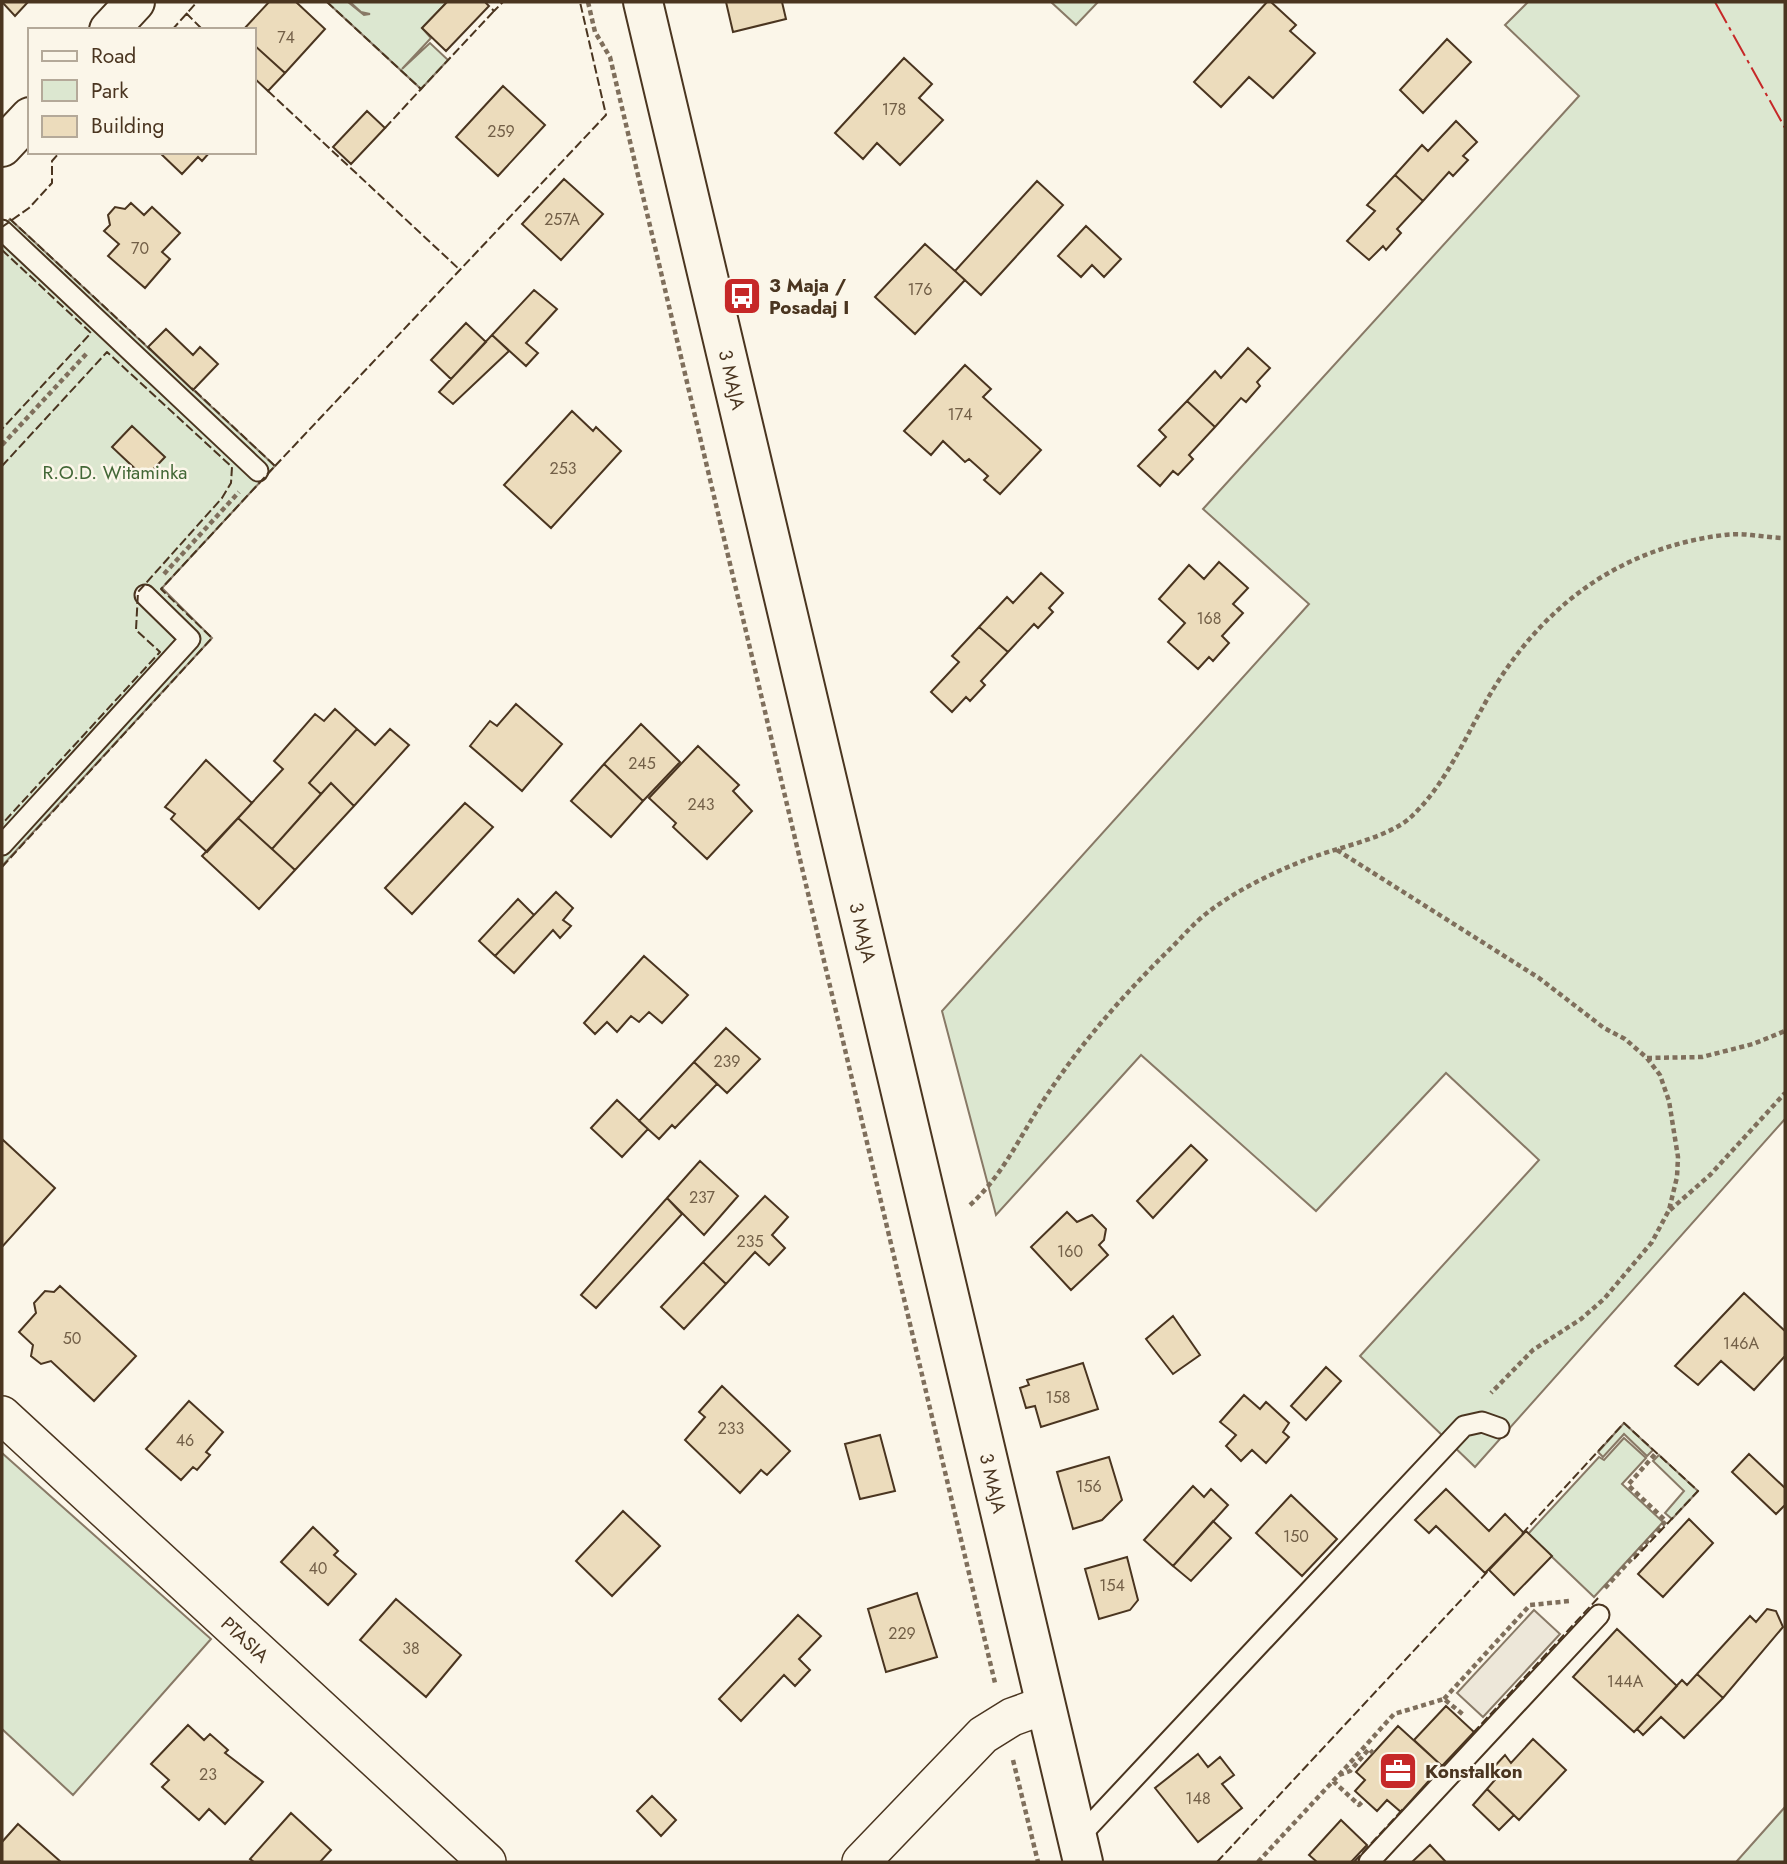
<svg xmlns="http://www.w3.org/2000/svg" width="1787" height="1864" font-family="Jost,sans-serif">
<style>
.green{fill:#dce7d0;stroke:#887966;stroke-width:2}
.parking{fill:#ede7d9;stroke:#887966;stroke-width:2}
.building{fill:#ecdcbc;stroke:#4a3520;stroke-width:2}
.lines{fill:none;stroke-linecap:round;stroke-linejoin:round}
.service-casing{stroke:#4a3520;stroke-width:23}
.minor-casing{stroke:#4a3520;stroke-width:40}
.tertiary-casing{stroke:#4a3520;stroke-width:42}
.path{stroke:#7f6f5c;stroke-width:4.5;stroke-dasharray:5 3.5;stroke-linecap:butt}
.service{stroke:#fbf6e9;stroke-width:19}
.minor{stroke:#fbf6e9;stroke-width:37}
.tertiary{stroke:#fbf6e9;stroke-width:38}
.fence{stroke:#4a3520;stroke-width:2;stroke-dasharray:9 3.5;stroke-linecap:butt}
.power{stroke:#c62828;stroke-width:2;stroke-dasharray:24 5 3.5 5;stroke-linecap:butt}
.labels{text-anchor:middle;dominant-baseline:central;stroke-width:5;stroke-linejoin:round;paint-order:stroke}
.number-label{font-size:16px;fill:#725f47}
.poi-label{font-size:19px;font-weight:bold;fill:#4a3520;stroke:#fbf6e9;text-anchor:start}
.street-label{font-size:19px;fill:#4a3520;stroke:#fbf6e9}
.park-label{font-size:19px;fill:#436837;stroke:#fbf6e9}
</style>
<rect width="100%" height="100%" fill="#fbf6e9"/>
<path class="green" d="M327,2H348L364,15L370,14L361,12L350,2H447L422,28L431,38L402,69L430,43L448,60L421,89Z
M1051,2H1098L1076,25Z
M1528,2H1785V1119L1475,1467L1360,1356L1539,1160L1446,1073L1316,1211L1141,1055L996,1215L942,1011L1309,604L1203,509L1579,96L1505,25Z
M10,219L275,466L162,588L212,638L2,866V228Z
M1624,1423L1653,1450L1647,1456L1624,1434L1603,1457L1598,1452Z
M1624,1438L1646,1458L1622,1484L1663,1522L1594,1597L1528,1534L1599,1457L1604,1460Z
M2,1453L211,1639L73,1795L2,1729Z
M1659,1455L1698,1491L1672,1519L1665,1513L1684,1491L1653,1461Z
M1785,1807V1862H1738L1737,1861Z"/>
<path class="parking" d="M1534,1610L1560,1634L1483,1717L1457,1693Z"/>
<path class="building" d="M2,2H28L15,16Z
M269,2H296L325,29L285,73L254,45V30H243Z
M447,2H485L489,6L446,51L422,28Z
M726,2H782L786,19L733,32Z
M1267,2H1271L1296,25L1290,31L1315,53L1273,98L1249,77L1221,107L1194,82Z
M1447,39L1471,62L1423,113L1400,90Z
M254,45L285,73L268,91L254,78Z
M904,58L932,84L919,98L943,120L900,165L877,143L863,159L835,133Z
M503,86L545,125L498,176L456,137Z
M367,111L385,128L351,164L333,147Z
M1456,121L1477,142L1463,156L1468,160L1453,176L1449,172L1423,201L1395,175L1422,145L1428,151Z
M159,152H210L202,161L198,157L182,174Z
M1395,175L1423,201L1397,229L1401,233L1386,250L1383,246L1369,260L1347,241L1375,211L1367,205Z
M564,179L603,214L561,260L522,224Z
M1037,181L1063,205L981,295L955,271Z
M131,203L144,215L152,207L180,233L162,252L170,259L145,288L108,256L119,244L104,231L110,225L108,215L115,207L125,209Z
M1086,226L1121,259L1104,277L1092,265L1081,277L1058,256Z
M925,244L965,280L915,334L875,297Z
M534,290L557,309L526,343L538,353L526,366L492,335Z
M466,323L486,342L451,379L431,360Z
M166,329L193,355L200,347L218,364L193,390L148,347Z
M492,335L509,351L453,404L439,392Z
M1248,348L1270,368L1257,382L1260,386L1246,402L1241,398L1215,427L1187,401L1215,371L1221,378Z
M965,365L991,389L983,397L1041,450L1000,494L984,480L988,476L969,459L965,462L943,441L931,455L904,431Z
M1187,401L1215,427L1189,455L1193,459L1178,475L1173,471L1160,486L1138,466L1166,437L1159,430Z
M572,411L593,431L596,427L621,451L551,528L504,485Z
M132,426L165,457L145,478L112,447Z
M1219,562L1248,588L1233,604L1243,613L1222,636L1229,643L1213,661L1209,657L1198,669L1168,642L1185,623L1159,599L1189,565L1204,579Z
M1041,573L1063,593L1049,608L1053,612L1038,628L1034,624L1008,652L979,627L1007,597L1013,603Z
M979,627L1008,652L981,681L985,685L970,701L966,697L952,712L931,692L959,662L952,656Z
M516,704L562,744L522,791L470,746L490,721L497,726Z
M335,709L357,729L309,783L321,794L272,849L238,818L283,769L274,761L315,714L324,721Z
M641,724L680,762L643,801L604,764Z
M357,729L375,745L390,729L409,745L354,806L331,783L321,794L309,783Z
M698,746L739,785L733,791L752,811L707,859L673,827L676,823L649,798Z
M206,760L252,803L207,852L171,819L175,814L165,807Z
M604,764L643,801L611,837L571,801Z
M331,783L354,806L295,870L272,849Z
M465,803L493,827L412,914L385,888Z
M238,818L295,870L259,909L202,856Z
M556,892L573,908L563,920L571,926L560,938L553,930L514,973L495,956Z
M518,899L534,915L495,956L479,941Z
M644,956L688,995L662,1023L649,1012L639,1022L631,1016L617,1032L607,1022L595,1034L584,1023Z
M726,1028L760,1059L727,1093L694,1062Z
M694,1062L717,1084L675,1128L672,1125L659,1139L639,1121Z
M617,1100L648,1129L622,1157L591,1128Z
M2,1139L55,1188L2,1247Z
M1191,1145L1207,1160L1153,1218L1137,1201Z
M700,1161L738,1196L704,1235L667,1198Z
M765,1196L788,1217L772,1235L785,1248L769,1265L755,1252L726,1284L703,1262Z
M667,1198L682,1214L596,1308L581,1295Z
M1067,1212L1077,1222L1092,1215L1106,1229L1104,1240L1099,1245L1108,1255L1071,1290L1031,1247Z
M703,1262L726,1284L684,1329L661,1307Z
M60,1286L136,1356L94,1401L51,1361L41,1364L31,1356L33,1345L19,1332L36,1313L34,1303L45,1291L54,1292Z
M1744,1293L1785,1331V1356L1754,1390L1721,1361L1698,1385L1675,1366Z
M1173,1316L1200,1355L1173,1374L1146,1339Z
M1083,1363L1098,1409L1041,1427L1035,1406L1026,1408L1020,1388L1029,1385L1027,1380Z
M1326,1367L1341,1381L1306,1420L1291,1406Z
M722,1386L790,1451L767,1475L761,1470L740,1493L685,1440L705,1417L699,1412Z
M1244,1395L1260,1409L1266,1402L1289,1423L1283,1432L1289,1437L1266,1463L1252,1450L1241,1461L1226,1446L1236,1435L1220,1422Z
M189,1401L223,1432L206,1452L210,1455L197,1470L193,1467L181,1480L146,1449Z
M880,1435L895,1491L860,1499L845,1444Z
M1749,1454L1785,1488V1505L1776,1514L1732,1472Z
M1109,1457L1122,1500L1102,1520L1073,1529L1057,1472Z
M1193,1486L1204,1497L1211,1489L1228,1505L1173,1566L1144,1540Z
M1446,1489L1489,1531L1505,1514L1524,1533L1485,1573L1436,1526L1429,1533L1415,1520Z
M1291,1495L1337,1539L1302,1576L1256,1533Z
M623,1511L660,1546L612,1596L576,1561Z
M1689,1519L1713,1543L1663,1597L1638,1574Z
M1213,1521L1231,1538L1191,1581L1173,1566Z
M313,1527L338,1551L334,1555L356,1574L328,1605L281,1562Z
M1526,1531L1552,1556L1514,1595L1489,1570Z
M1127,1557L1138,1600L1130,1610L1099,1619L1085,1569Z
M917,1593L937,1657L886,1672L868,1609Z
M396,1599L461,1655L426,1697L360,1640Z
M1767,1609L1776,1611L1783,1627L1723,1698L1697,1674L1750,1616L1756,1622Z
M798,1615L821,1636L799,1659L810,1670L795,1686L784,1675L741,1721L719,1699Z
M1617,1629L1677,1686L1634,1732L1573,1677Z
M1697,1674L1723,1698L1684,1738L1661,1717L1643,1735L1637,1729L1682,1680L1687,1685Z
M1446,1706L1474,1732L1442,1766L1414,1740Z
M188,1725L204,1740L210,1734L228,1750L225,1753L263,1782L225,1824L209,1809L199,1820L162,1787L169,1780L151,1764Z
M1398,1726L1442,1766L1401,1812L1387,1800L1377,1811L1355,1791L1365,1780L1356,1772Z
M1533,1739L1566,1770L1519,1820L1487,1789L1500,1774L1493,1768L1505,1755L1511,1763Z
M1198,1754L1208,1767L1220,1757L1234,1775L1222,1784L1242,1808L1198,1842L1155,1788Z
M1487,1789L1514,1815L1499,1830L1473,1805Z
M652,1796L676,1820L661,1836L637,1811Z
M291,1813L331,1850L320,1862H254L250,1859Z
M1341,1820L1367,1845L1351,1862H1317L1309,1855Z
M18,1824L61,1862H2V1842Z
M1430,1845L1446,1862H1414L1413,1861Z"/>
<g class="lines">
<g class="service-casing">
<path id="service" d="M2,230L258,471
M2,845L190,639L145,595
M1078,1838L1464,1426L1482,1422L1499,1428
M1369,1862L1599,1615"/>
</g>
<g class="minor-casing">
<g id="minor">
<path id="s1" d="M2,1415L487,1862"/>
<path d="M861,1862L983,1735L1012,1717L1045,1705"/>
</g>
</g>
<g class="tertiary-casing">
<g id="tertiary">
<path id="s2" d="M643,2L1083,1862"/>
<path d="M109,30L135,2"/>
<path d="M2,147L30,117"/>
</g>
</g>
<path class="path" d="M588,2L595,32L610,57L995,1683
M2,445L88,352
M164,574L239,492
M1337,850L1539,978L1604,1028L1625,1039L1647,1058L1660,1075L1669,1101L1678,1157L1677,1177L1669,1210L1652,1242L1604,1299L1581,1319L1533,1350L1491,1393
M1647,1058L1702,1057L1753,1044L1785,1031
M970,1205C1003,1175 1019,1138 1043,1101C1080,1044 1123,995 1171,948C1183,936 1194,923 1207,913C1235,891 1272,873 1305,860C1334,848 1390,838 1412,816C1451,779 1470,724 1499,680C1552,598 1627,547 1724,535C1744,532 1766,538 1785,538
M1670,1210L1710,1175L1785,1093
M1605,1588L1666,1521L1628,1485L1656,1453
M1444,1699L1530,1605L1570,1601
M1013,1760L1038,1862
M1339,1775L1394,1714L1444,1699L1465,1716
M1333,1781L1339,1775L1350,1771L1369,1749L1373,1753
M1258,1862L1333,1781L1359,1805L1364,1800"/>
<use href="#service" class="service"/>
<use href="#minor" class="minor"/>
<use href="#tertiary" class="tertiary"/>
<path class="fence" d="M327,2L421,89L494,11
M492,9L494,11L503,2
M186,13L203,30
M172,30L197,2
M268,91L460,270
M385,128L421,89
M10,219L151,350
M2,227L29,208L52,183V161L60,152
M2,250L91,333L2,429
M2,466L107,352L232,467L231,483L222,498L138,592L136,630L160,652L2,824
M275,466L606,115L580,2
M2,867L212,638L161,589L275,466L192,388
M1522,1534L1624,1423L1698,1491L1634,1559
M1473,1733L1599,1597
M1217,1862L1489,1570
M1354,1862L1404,1808"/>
<path class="power" d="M1715,2L1785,128"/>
</g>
<defs>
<g id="bus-square" transform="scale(2.0125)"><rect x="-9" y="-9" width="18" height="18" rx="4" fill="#c62828" stroke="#fbf6e9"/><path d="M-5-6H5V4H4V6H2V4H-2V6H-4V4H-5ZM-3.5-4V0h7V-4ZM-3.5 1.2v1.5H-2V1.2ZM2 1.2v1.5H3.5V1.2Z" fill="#fff"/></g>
<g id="office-square" transform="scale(2.0125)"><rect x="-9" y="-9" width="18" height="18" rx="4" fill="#c62828" stroke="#fbf6e9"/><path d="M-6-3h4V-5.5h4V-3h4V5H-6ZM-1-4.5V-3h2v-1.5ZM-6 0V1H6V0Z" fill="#fff"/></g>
</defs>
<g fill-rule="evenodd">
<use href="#bus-square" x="742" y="296"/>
<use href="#office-square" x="1398" y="1771"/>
</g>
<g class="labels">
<g class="number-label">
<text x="286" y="37">74</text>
<text x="894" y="109">178</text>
<text x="501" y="131">259</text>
<text x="562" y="219">257A</text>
<text x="140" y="248">70</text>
<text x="920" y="289">176</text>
<text x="960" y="414">174</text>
<text x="563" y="468">253</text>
<text x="1209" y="618">168</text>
<text x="642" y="763">245</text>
<text x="701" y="804">243</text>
<text x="727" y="1061">239</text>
<text x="702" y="1197">237</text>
<text x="750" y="1241">235</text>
<text x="1070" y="1251">160</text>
<text x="72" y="1338">50</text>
<text x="1741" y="1343">146A</text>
<text x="1058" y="1397">158</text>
<text x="731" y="1428">233</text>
<text x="185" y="1440">46</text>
<text x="1089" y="1486">156</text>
<text x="1296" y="1536">150</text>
<text x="318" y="1568">40</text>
<text x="1112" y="1585">154</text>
<text x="902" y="1633">229</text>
<text x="411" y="1648">38</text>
<text x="1625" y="1681">144A</text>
<text x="208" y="1774">23</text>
<text x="1198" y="1798">148</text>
</g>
<g class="poi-label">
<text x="769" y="285">3 Maja /<tspan x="769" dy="22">Posadaj I</tspan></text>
<text x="1425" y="1771">Konstalkon</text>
</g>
<g class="street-label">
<text stroke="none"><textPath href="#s2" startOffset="388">3 MAJA</textPath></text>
<text stroke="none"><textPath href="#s2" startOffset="956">3 MAJA</textPath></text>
<text stroke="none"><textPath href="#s2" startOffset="1522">3 MAJA</textPath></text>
<text stroke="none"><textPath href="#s1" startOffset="331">PTASIA</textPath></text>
</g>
<g class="park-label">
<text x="115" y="472">R.O.D. Witaminka</text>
</g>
</g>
<rect width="1787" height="1864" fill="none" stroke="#4a3520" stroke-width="7"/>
<rect x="28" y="28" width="228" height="126" fill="#fbf6e9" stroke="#b4a999" stroke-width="2"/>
<rect x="42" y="51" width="35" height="10" fill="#fbf6e9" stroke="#b4a999" stroke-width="2"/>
<text x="91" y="63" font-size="21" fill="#4a3520">Road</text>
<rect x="42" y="80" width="35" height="21" fill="#dce7d0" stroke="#b4a999" stroke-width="2"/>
<text x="91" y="98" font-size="21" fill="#4a3520">Park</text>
<rect x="42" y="116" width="35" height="21" fill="#ecdcbc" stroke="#b4a999" stroke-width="2"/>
<text x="91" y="133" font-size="21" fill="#4a3520">Building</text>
</svg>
